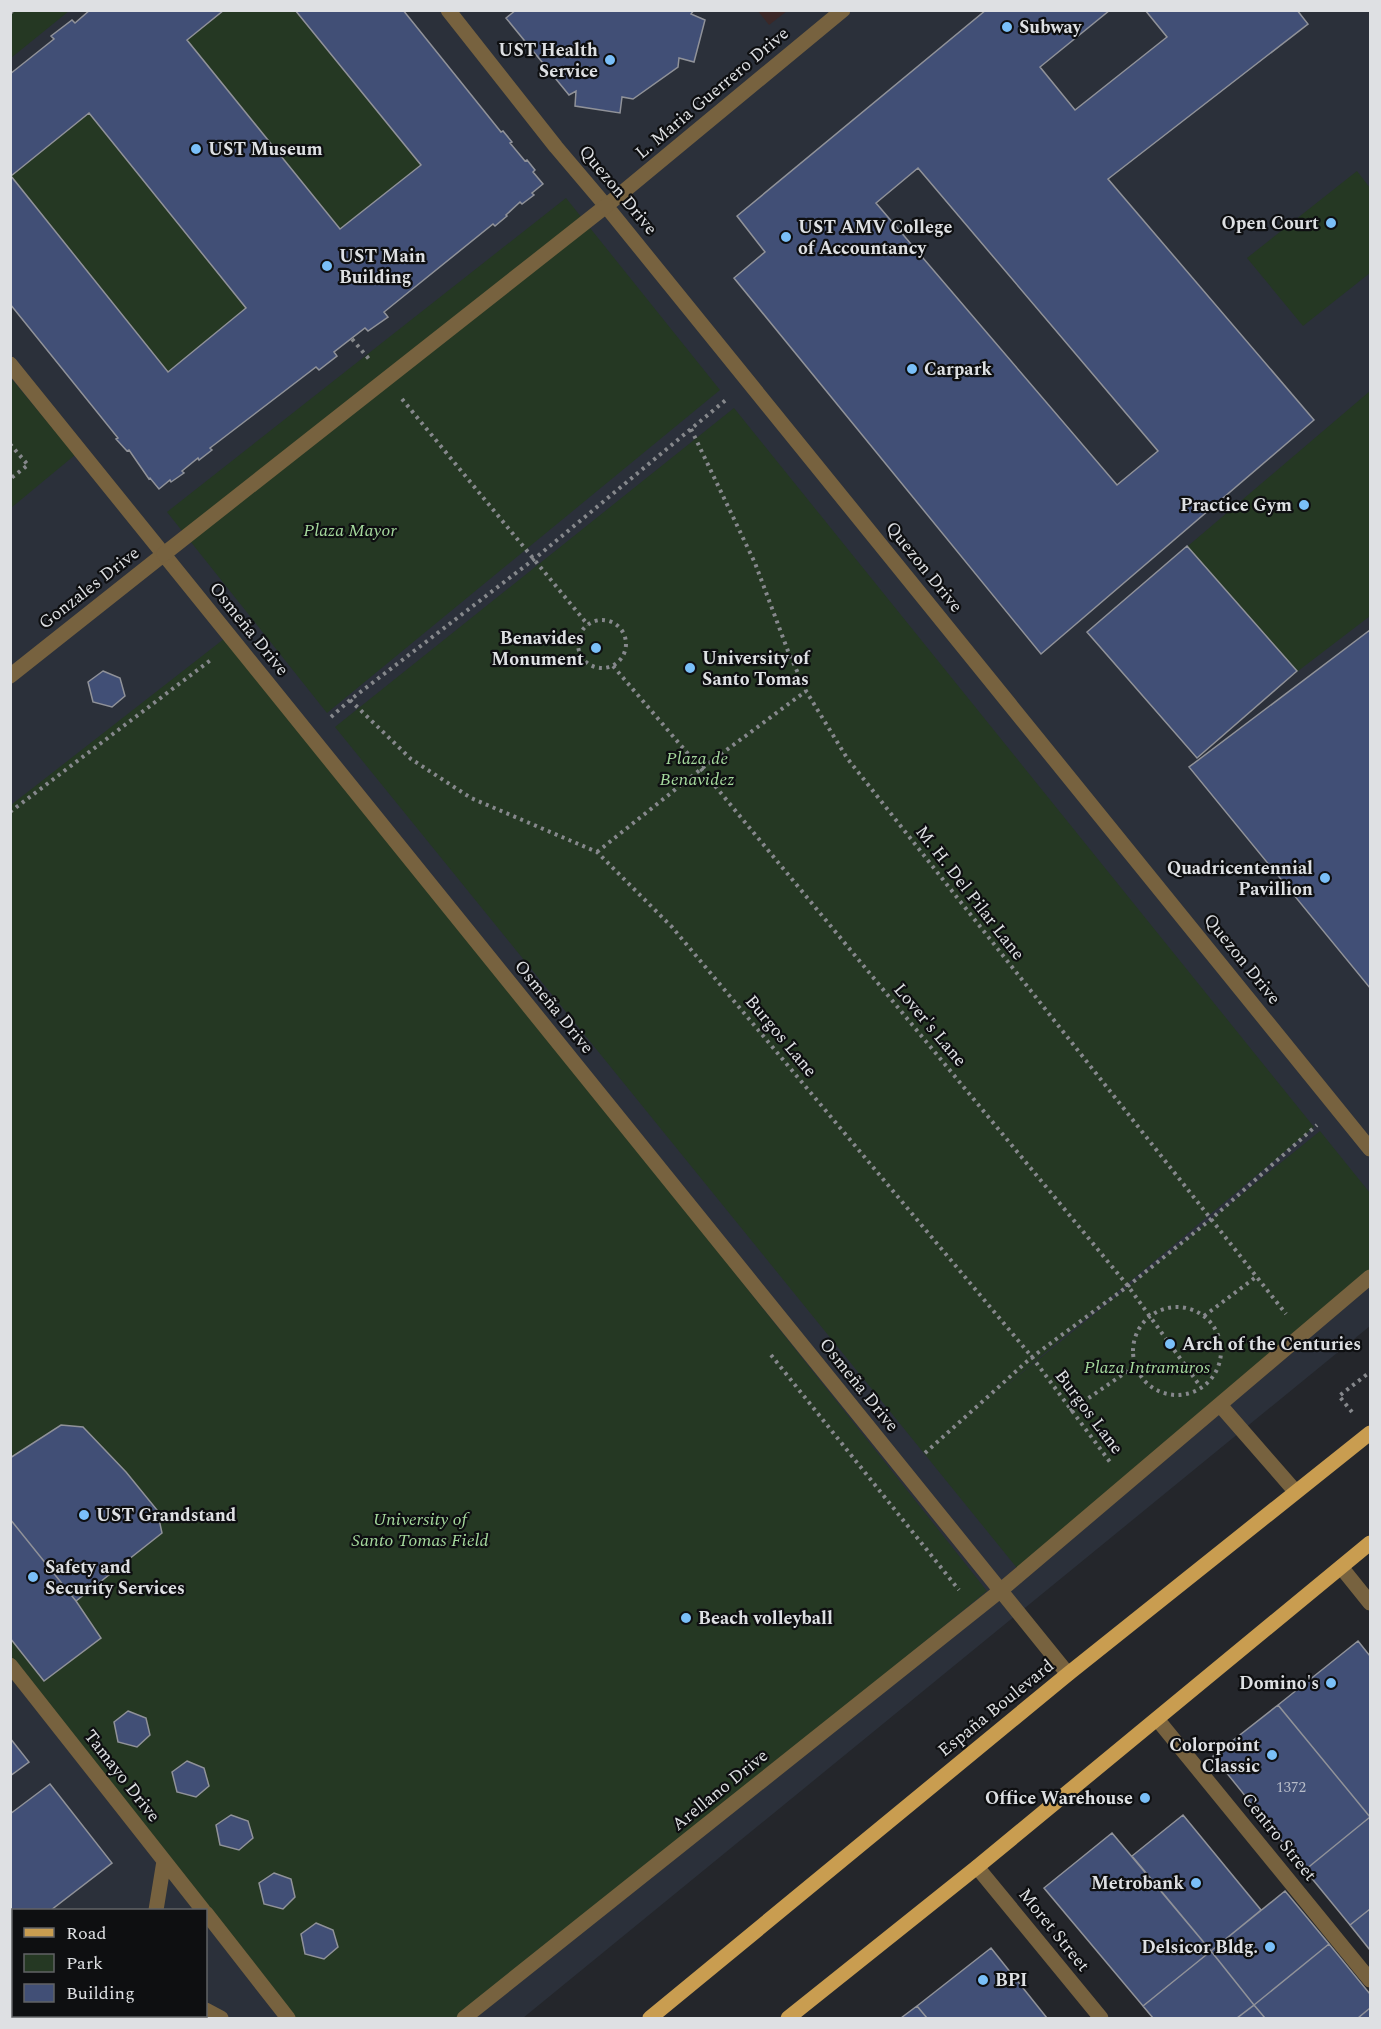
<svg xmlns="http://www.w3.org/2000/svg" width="1381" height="2029" font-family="Spectral,serif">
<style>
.built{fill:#2b303a;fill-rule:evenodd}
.medical{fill:#3b2828}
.green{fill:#253823}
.building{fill:#414f76;stroke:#909299;stroke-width:1.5;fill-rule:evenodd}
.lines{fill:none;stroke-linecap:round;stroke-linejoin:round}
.path{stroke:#86888c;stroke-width:4;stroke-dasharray:3 4.5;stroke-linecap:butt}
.service{stroke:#77623f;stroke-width:15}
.pedestrian{stroke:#77623f;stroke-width:15}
.minor{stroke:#77623f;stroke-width:15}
.primary{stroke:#c99d50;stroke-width:15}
.poi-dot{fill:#7abff8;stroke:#0e0f11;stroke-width:2}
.labels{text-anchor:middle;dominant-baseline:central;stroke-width:4.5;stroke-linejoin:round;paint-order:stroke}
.number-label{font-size:15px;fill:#b7bcc8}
.poi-label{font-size:18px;font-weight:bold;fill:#dee0e3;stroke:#0e0f11;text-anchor:start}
.street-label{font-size:18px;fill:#dee0e3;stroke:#0e0f11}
.park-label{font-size:18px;font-style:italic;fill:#a4d89c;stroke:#0e0f11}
</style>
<rect width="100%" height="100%" fill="#24262b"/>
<path class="built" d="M11,11H1370V1326L523,2018H11ZM14,1910H206V2016H14Z"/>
<path class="medical" d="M758,11H787L769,25Z"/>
<path class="green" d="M11,10H69V11L11,58Z
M224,11H295L421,165L340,229L187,40Z
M89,113L246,308L168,372L11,176Z
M1357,171L1370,188V273L1303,326L1247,258Z
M566,198L720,390L327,713L167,512Z
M10,377L75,455L11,508H10Z
M1370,391V616L1192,752L1087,632Z
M734,408L1314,1127L996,1394L1320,1131L1370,1193V1280L1017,1568L335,727Z
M229,635L987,1591L462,2018H288L11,1665V805Z"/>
<path class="building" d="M90,10H224L187,40L340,229L421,165L295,10H403L501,132L503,131L512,142L510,143L525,161L527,160L535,170L533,172L543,184L532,193L534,195L522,204L520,202L506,215L507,216L495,226L493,224L384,312L388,317L368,331L365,328L334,352L337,356L319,370L316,367L210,448L212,450L199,460L198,458L182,471L184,473L171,482L170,480L159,489L150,478L149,479L129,450L127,451L116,439L118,438L10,304V74L54,39L51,36L72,20L75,23ZM89,113L246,308L168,372L11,176Z
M516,10H694L691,14L705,20L694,62L679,58L678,67L633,99L622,97L620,113L575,106L576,91L569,95L506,18Z
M986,10H1110L1040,67L1075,110L1167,37L1145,10H1297L1308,24L1108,179L1314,420L1041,654L734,278L765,252L737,216ZM918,168L1158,451L1117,485L876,203Z
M1187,546L1297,671L1197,758L1087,632Z
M1370,630V988L1189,767Z
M103,671L120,678L125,696L112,707L93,702L88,682Z
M61,1425L83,1427L126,1472L157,1510L162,1533L76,1601L10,1519V1458Z
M10,1519L76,1601L101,1638L44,1681L10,1638Z
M1358,1641L1370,1656V1817L1278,1705Z
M1278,1705L1370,1817L1305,1870L1213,1756Z
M128,1711L146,1718L150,1735L137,1747L118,1742L114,1722Z
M10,1738L29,1762L10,1776Z
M187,1761L204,1768L209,1786L196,1797L177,1792L172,1772Z
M50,1784L112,1863L51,1910H14V1939L10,1942V1814Z
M231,1815L248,1821L253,1838L239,1850L220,1845L216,1825Z
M1183,1815L1261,1910L1211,1951L1132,1856Z
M1370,1817V1909L1350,1925L1305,1870Z
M1112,1833L1211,1951L1143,2006L1044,1888Z
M274,1873L291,1879L295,1897L283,1909L264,1904L259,1883Z
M1285,1891L1329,1944L1254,2005L1211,1951Z
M1370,1909V1950L1350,1925Z
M316,1923L333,1930L338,1947L324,1959L305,1954L301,1934Z
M1329,1944L1370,1994V2008L1358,2018H1265L1254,2005Z
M991,1948L1047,2018H927L917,2006Z
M1211,1951L1254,2005L1237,2018H1153L1143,2006Z
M14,1992V2016H189L191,2018H10V1995Z
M1254,2005L1265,2018H1237Z
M917,2006L927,2018H901Z
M1370,2008V2018H1358Z"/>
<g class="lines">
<path class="path" d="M10,13L14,10
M352,339L369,359
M402,399L588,625
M691,429L755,563L788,651L806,691L847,758L1286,1314
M10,444L28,465L10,479
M578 644a24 24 0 1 1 48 0a24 24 0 1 1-48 0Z
M613,666L701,769L1128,1286L1200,1386
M350,700L411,759L471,798L597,852L672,927L1032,1357L1110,1462
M331,717L350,700L533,560L727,399
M10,812L212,659
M597,852L701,769L806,691
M1133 1351a44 44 0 1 1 88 0a44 44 0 1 1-88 0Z
M1204,1316L1256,1277
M771,1355L959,1590
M1070,1411L1135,1366
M1352,1412L1339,1396L1370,1372
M925,1453L1032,1357L1128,1286L1210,1220L1317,1125"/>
<path class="service" d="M448,10L556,147L606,206L1370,1149
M606,206L843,10
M10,364L1068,1674
M10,676L164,554
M1220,1405L1295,1491
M10,1665L203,1910
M1157,1719L1370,1980
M156,1910L164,1861
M206,1913L288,2018
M206,2010L221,2018
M464,2018L1000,1591L1370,1277"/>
<path class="pedestrian" d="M164,554L606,206"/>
<path class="minor" d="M1341,1567L1370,1603
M977,1867L1101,2018"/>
<path class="primary" d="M650,2018L1068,1674L1370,1433
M788,2018L977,1867L1370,1543"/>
</g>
<g class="poi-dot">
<circle cx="1007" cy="27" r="6"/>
<circle cx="610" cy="60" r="6"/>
<circle cx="196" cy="149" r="6"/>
<circle cx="1331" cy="223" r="6"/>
<circle cx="786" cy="237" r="6"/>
<circle cx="327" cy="266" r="6"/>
<circle cx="912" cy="369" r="6"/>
<circle cx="1304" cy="505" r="6"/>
<circle cx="596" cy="648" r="6"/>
<circle cx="690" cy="668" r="6"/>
<circle cx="1325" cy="878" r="6"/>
<circle cx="1170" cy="1344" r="6"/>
<circle cx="84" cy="1515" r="6"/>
<circle cx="33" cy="1577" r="6"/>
<circle cx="686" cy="1618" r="6"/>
<circle cx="1331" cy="1683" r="6"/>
<circle cx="1272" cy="1755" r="6"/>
<circle cx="1145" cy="1798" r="6"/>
<circle cx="1196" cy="1883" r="6"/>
<circle cx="1270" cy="1947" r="6"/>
<circle cx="983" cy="1980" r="6"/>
</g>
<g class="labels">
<g class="number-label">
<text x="1291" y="1787">1372</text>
</g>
<g class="poi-label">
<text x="1019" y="27">Subway</text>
<text x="598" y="50" text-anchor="end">UST Health<tspan x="598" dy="21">Service</tspan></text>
<text x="208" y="149">UST Museum</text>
<text x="1319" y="223" text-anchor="end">Open Court</text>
<text x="798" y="227">UST AMV College<tspan x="798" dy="21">of Accountancy</tspan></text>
<text x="339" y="256">UST Main<tspan x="339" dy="21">Building</tspan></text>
<text x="924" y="369">Carpark</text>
<text x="1292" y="505" text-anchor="end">Practice Gym</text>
<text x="584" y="638" text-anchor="end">Benavides<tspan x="584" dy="21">Monument</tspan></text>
<text x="702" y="658">University of<tspan x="702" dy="21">Santo Tomas</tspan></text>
<text x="1313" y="868" text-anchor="end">Quadricentennial<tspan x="1313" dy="21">Pavillion</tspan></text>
<text x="1182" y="1344">Arch of the Centuries</text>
<text x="96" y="1515">UST Grandstand</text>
<text x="45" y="1567">Safety and<tspan x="45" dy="21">Security Services</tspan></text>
<text x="698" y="1618">Beach volleyball</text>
<text x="1319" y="1683" text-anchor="end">Domino's</text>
<text x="1260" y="1745" text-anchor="end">Colorpoint<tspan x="1260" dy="21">Classic</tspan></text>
<text x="1133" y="1798" text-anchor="end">Office Warehouse</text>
<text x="1184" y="1883" text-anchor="end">Metrobank</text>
<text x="1258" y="1947" text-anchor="end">Delsicor Bldg.</text>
<text x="995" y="1980">BPI</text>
</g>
<g class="street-label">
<text transform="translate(712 93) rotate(-40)">L. Maria Guerrero Drive</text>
<text transform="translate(618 190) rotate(50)">Quezon Drive</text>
<text transform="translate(924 567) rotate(51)">Quezon Drive</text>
<text transform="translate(89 588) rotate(-38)">Gonzales Drive</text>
<text transform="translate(249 629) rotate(51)">Osmeña Drive</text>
<text transform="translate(970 893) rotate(52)">M. H. Del Pilar Lane</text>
<text transform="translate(1242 959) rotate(51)">Quezon Drive</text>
<text transform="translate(554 1007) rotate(51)">Osmeña Drive</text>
<text transform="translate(930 1025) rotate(50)">Lover's Lane</text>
<text transform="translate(781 1036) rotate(50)">Burgos Lane</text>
<text transform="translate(859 1385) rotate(51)">Osmeña Drive</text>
<text transform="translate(1089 1412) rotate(53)">Burgos Lane</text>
<text transform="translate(996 1708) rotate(-39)">España Boulevard</text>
<text transform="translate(122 1776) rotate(52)">Tamayo Drive</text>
<text transform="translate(720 1790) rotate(-39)">Arellano Drive</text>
<text transform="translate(1279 1837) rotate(51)">Centro Street</text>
<text transform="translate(1054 1930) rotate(51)">Moret Street</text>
</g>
<g class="park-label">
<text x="350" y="530">Plaza Mayor</text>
<text x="697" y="758">Plaza de<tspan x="697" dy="21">Benavidez</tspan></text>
<text x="1147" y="1367">Plaza Intramuros</text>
<text x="420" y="1519">University of<tspan x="420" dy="21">Santo Tomas Field</tspan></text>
</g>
</g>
<rect width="1381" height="2029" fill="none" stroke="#dee0e3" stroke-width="24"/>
<rect x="12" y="1909" width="195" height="108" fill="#0e0f11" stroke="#616365" stroke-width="1.5"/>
<rect x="24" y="1928" width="30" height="9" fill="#c99d50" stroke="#616365" stroke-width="1.5"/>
<text x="66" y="1939" font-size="18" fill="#dee0e3">Road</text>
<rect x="24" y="1954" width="30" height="18" fill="#253823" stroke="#616365" stroke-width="1.5"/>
<text x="66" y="1969" font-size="18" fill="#dee0e3">Park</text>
<rect x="24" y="1984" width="30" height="18" fill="#414f76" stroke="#616365" stroke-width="1.5"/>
<text x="66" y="1999" font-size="18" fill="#dee0e3">Building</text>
</svg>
